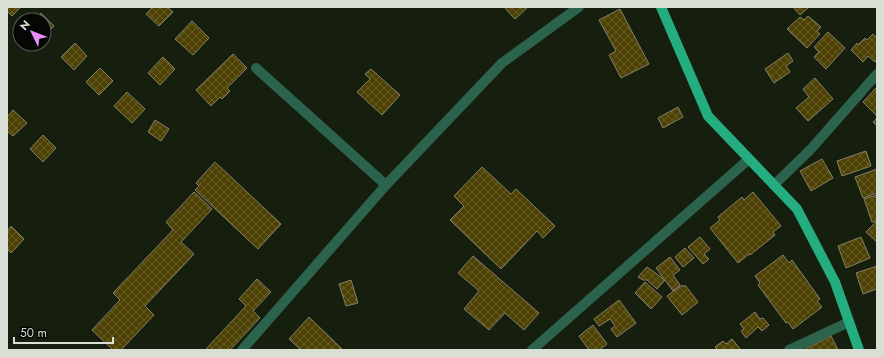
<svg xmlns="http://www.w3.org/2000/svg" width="884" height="357" font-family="Jost,sans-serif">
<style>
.building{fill:url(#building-cross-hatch);stroke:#85806b}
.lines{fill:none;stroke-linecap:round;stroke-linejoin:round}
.minor{stroke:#2c634d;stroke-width:10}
.major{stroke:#24ad80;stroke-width:10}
</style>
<defs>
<pattern id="building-cross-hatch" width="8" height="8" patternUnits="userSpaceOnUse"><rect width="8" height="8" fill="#4d4103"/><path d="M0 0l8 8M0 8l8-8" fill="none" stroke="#665c27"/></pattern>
</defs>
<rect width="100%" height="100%" fill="#161e0e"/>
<path class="building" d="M7,7H21L12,16L7,11Z
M153,7H167L173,12L159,26L146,14Z
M504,7H528L515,19Z
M793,7H809L800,15Z
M620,9L649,64L621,78L609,55L616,51L599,20Z
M41,13L54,26L44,36V20H34Z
M808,16L821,27L817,31L820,34L807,48L787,29L800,17L804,20Z
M192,21L209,38L193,55L175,39Z
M828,32L845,48L826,69L814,57L819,52L814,47Z
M873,34L877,38V60L875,62L868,56L863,62L851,50L857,43L858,45L865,38L867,40Z
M75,43L87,56L74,70L61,57Z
M788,53L793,61L786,66L790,72L774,83L765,69Z
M233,54L247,68L227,88L230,91L222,99L220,97L211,106L196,90Z
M163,57L175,69L160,85L148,73Z
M100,68L113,81L99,95L86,82Z
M371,69L400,95L382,115L357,92L370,79L365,74Z
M815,78L833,99L808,121L796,108L809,97L803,89Z
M877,87V116L863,102Z
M127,92L145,109L132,123L114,106Z
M678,107L683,117L663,128L658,118Z
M13,110L27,123L13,136L7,131V117Z
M877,118V126L873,122Z
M155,120L169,129L161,141L148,132Z
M43,135L56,148L43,162L30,149Z
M866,151L871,166L842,176L837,161Z
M822,159L833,178L811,191L800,171Z
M215,162L281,224L258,249L195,190L199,186L196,183Z
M482,167L511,194L516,189L555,226L543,238L537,231L501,269L450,220L464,206L454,196Z
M877,169V193L863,198L855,177Z
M194,192L212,209L181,242L194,254L145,306L154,315L121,350H113L92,330L120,300L113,293L173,230L166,222Z
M753,192L781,226L773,232L775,235L750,255L749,254L738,263L710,228L720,220L718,217L742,197L744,200Z
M877,195V221L872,222L864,199Z
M876,222L877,223V242L866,232Z
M11,226L24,239L11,253L7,249V231Z
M700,237L710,249L704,254L709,259L703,264L688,247Z
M861,237L870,258L846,268L838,246Z
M685,248L694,258L683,267L675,257Z
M783,255L789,263L792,260L820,299L817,301L822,307L793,329L788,322L786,323L758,285L760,283L755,276Z
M473,256L539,313L524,330L505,313L489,330L464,309L479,291L458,273Z
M670,257L680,270L673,275L680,285L673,291L656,268Z
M877,266V289L863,294L856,273Z
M647,267L665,280L657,289L647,280H643L638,277Z
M257,279L271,292L253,311L260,318L230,350H205L246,306L239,299Z
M351,280L358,303L346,306L339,284Z
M645,282L662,297L651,309L635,293Z
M682,285L684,287L685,285L698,302L682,315L667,296Z
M619,300L636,323L617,337L611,329L615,326L610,319L599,326L594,319Z
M755,312L760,319L763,318L769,325L762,331L758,327L746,338L741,331L744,329L740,324Z
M309,317L343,350H301L289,339Z
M593,325L607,344L599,350H589L579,336Z
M831,336L838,350H803Z
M732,339L741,350H718L715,347L723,341L726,344Z"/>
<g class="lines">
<path class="minor" d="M256,68L386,185
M774,185L811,149L877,74
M242,350L386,185L502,63L579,7
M532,350L749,159
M789,350L849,322"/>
<path class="major" d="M661,7L708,116L797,209L835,282L859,350"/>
</g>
<rect width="884" height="357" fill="none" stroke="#d9dfd4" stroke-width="16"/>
<g transform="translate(32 32) rotate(313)"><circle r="19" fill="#040703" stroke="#595d57"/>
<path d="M0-3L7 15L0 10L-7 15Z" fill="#ea8dfd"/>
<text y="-6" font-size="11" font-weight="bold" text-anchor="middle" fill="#d9dfd4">N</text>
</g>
<path d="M14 337v6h99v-6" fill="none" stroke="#d9dfd4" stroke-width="2"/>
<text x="20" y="337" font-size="12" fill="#d9dfd4" stroke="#040703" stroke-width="3" paint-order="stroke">50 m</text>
</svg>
